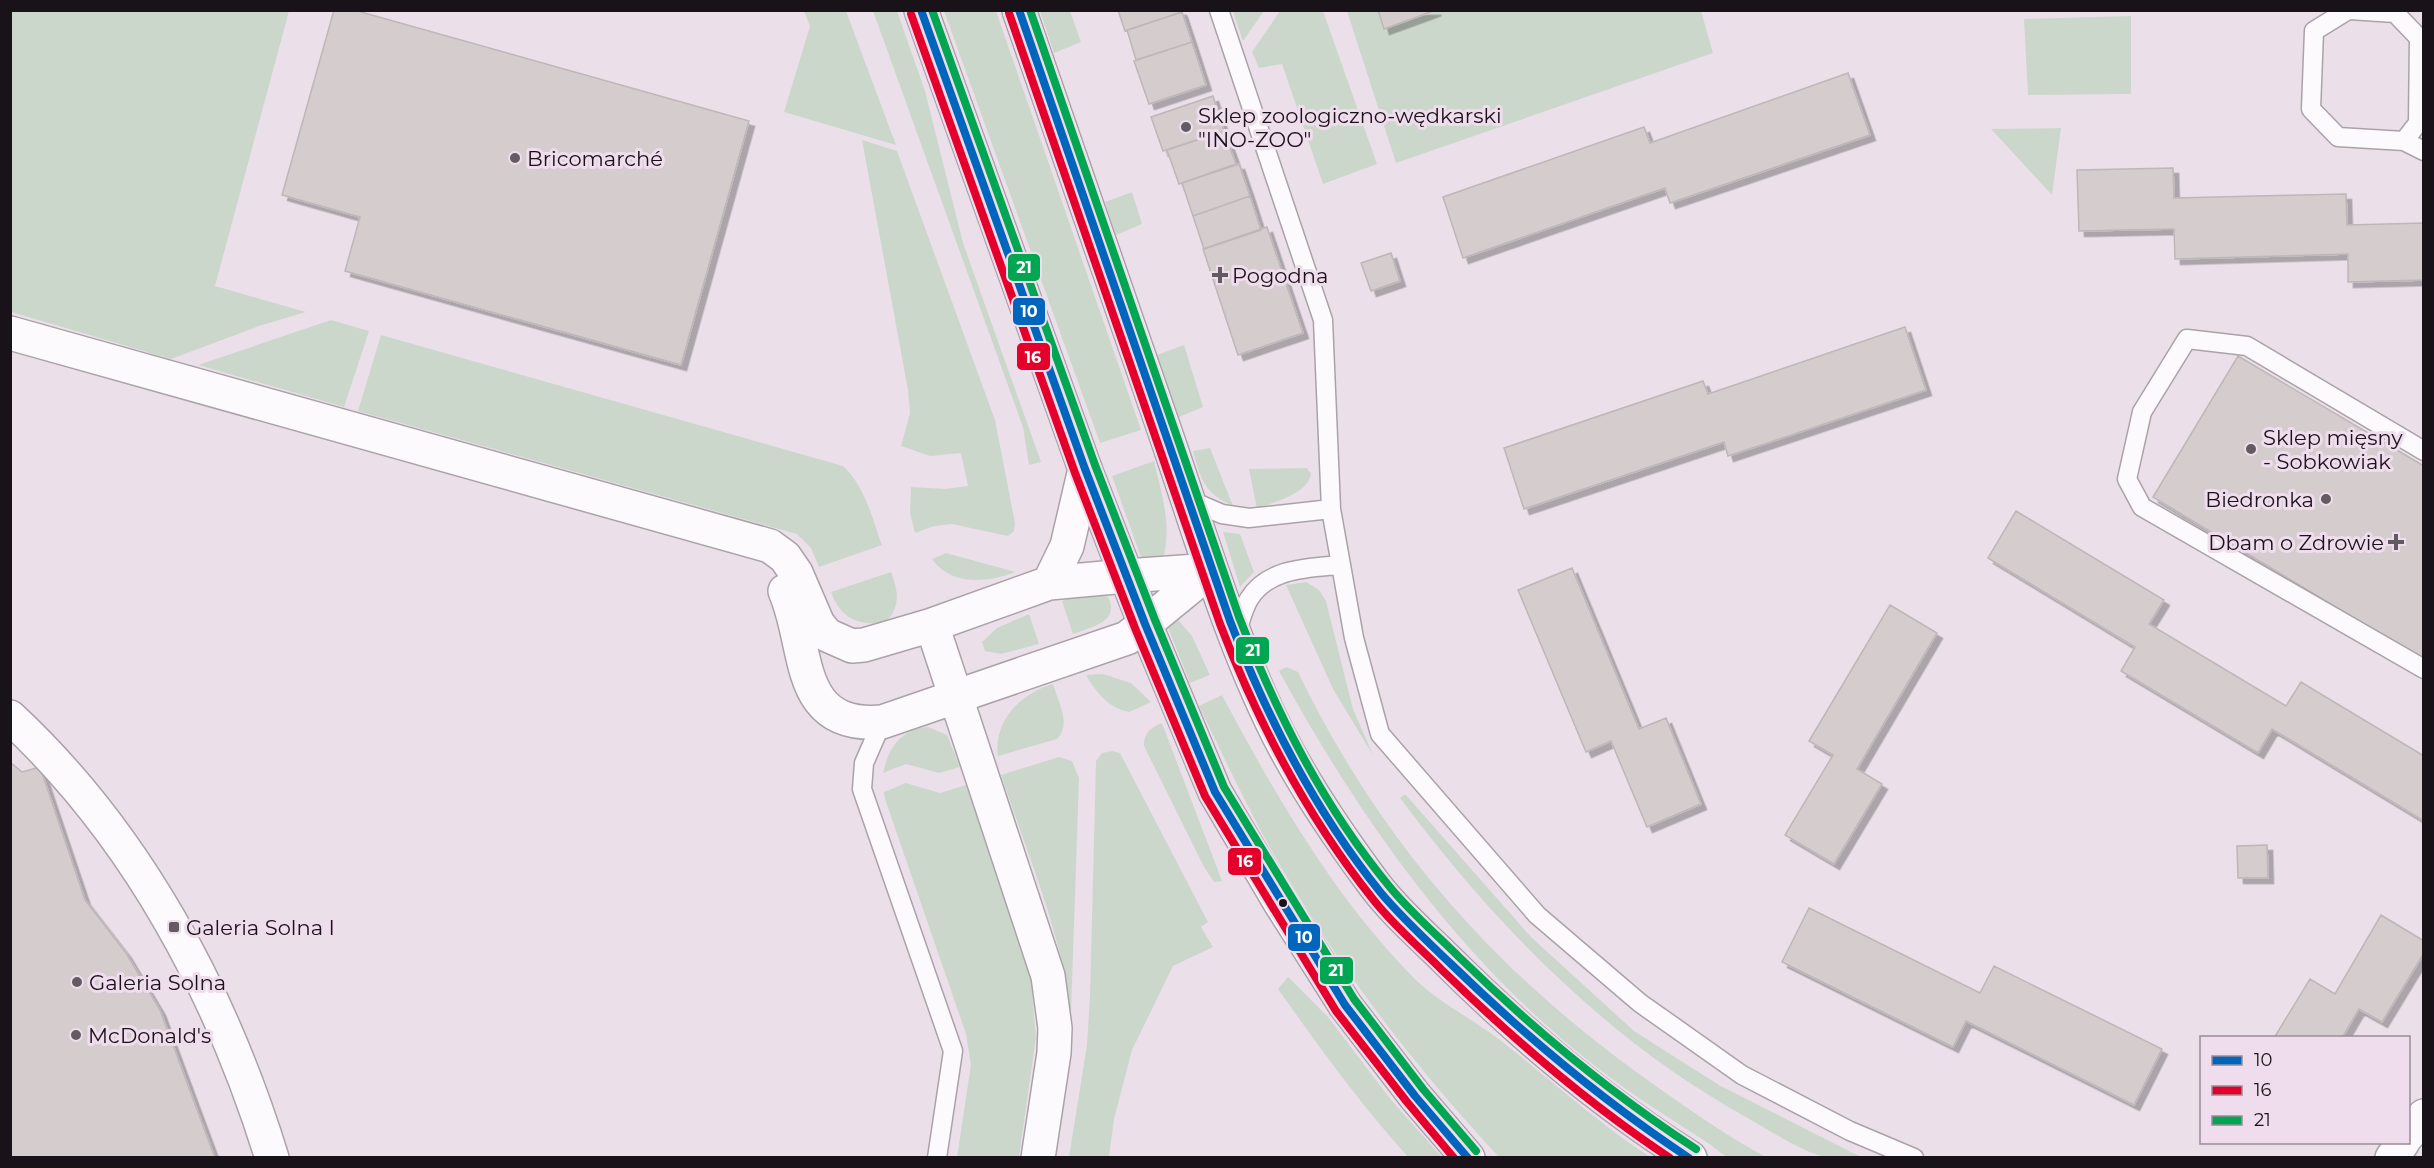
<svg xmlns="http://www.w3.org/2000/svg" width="2434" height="1168" font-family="Montserrat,sans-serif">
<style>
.green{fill:#ccd7cc}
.building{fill:#d4cccd;stroke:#beb6b7;stroke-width:1.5;filter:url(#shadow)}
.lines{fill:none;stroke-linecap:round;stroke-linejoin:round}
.service-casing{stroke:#aba2a9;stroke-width:21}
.minor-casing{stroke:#aba2a9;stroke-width:36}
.tertiary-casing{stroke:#aba2a9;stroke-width:36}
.service{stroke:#fcfafc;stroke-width:18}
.minor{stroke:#fcfafc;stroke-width:33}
.tertiary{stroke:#fcfafc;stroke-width:33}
.bus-1-casing{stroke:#efdcec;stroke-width:12}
.bus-2-casing{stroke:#efdcec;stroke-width:12}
.bus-3-casing{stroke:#efdcec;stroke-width:12}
.bus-1{stroke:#0065bd;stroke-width:8}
.bus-2{stroke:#e4002b;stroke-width:8}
.bus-3{stroke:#00a651;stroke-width:8}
.poi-dot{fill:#625b62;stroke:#efdcec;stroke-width:2}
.bus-dot{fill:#191319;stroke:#efdcec;stroke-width:2}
.labels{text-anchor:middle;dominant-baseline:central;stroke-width:6;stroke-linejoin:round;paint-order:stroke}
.poi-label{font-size:21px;fill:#191319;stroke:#efdcec;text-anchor:start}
.line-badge{stroke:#efdcec;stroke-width:2}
.badge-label{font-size:16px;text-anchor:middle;font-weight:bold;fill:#fff}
</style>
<defs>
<filter id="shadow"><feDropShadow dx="5.5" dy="5.5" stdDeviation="0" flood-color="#0004"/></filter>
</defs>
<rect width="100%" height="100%" fill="#ebe0e9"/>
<path class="green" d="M1237,10L1264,11L1243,41L1233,12Z
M10,11H289L215,286L306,312L259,326L171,359L11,312Z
M804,11H846L896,145L784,112L810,26Z
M873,11H897L925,91L963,243L1041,462L1029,465L1023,427Z
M944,11H996L1141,430L1100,443Z
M1040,11H1070L1081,42L1054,53Z
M1280,11H1323L1377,164L1323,184L1282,64L1259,68L1252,52Z
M1347,11H1378L1384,29L1436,11H1701L1713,53L1396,163Z
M2131,16V94L2028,95L2024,19Z
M2061,128L2052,195L1991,129Z
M862,140L897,151L995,420L1015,523L1014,531L1008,536L952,524L934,526L915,533L910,513L911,487L946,489L968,486L961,453L930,456L901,446L910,413L908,390Z
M1132,192L1142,224L1116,235L1105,202Z
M331,320L369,331L344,407L198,365Z
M381,335L843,466C865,486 872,518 882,545L819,567L811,548L797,534L358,411Z
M1184,345L1203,407L1179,417L1157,355Z
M1210,448L1233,506C1204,493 1201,480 1193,451Z
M1154,461C1162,496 1173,527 1162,562L1142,560L1112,476Z
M1307,468L1311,474C1308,494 1273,502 1257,509L1249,469Z
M1223,532L1240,534L1254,572L1240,587Z
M946,553L1012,571L1015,572C988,583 951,586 932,559Z
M891,572C898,591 901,604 887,621C860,628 840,618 831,592Z
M1306,582L1319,590L1326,601L1353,709L1374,757L1333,689L1286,585Z
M1089,592L1108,597C1121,622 1090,627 1073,634L1062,601Z
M1029,614L1039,644L1001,654L985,651L982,642L997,628Z
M1173,614L1192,636L1210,675L1190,683L1165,620Z
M1286,667L1298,672C1382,846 1501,978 1660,1089C1695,1113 1728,1137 1766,1157C1756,1158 1740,1160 1730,1158C1724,1156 1716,1149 1711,1145C1692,1133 1673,1120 1654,1108C1488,1000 1372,841 1279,671Z
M1103,674L1131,683L1151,702L1129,712C1108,708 1096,692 1086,675Z
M1053,684C1058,702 1072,724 1057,739L998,756C993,721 1021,693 1053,684Z
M1222,695C1274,793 1332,893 1409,973C1435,1001 1470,1017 1500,1040C1550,1079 1597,1122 1650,1157H1499C1408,1060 1326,951 1262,833C1240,792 1220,749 1199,706Z
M1162,723L1222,881L1214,882L1204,867L1144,746C1143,734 1151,727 1162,723Z
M928,727L947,735L960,767L939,773L906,764L883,773C889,747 900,730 928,727Z
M1112,751L1120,753L1208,922L1201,927L1213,947L1173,966L1132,1050L1114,1119L1109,1157H1069L1087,1045L1090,996L1096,761L1102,753Z
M1059,757L1072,761L1079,778L1071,1013C1061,931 1027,853 1001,775Z
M906,783L940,793L966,785L1018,932L1031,980L1036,1037L1019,1157H957L971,1065L966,1034L885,799L884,792Z
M1405,794L1531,937L1634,1031L1719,1085L1861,1157C1850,1158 1835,1160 1825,1157C1799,1151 1768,1129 1744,1116C1606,1039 1494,924 1400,798Z
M1288,977L1328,1017L1392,1101L1442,1157H1408C1361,1105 1319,1047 1278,989Z"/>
<path class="building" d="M334,10H354L749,121L681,365L345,271L360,217L282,195Z
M1118,10H1181L1182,12L1125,31Z
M1378,10H1436L1384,29Z
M1182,12L1192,42L1136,60L1127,30Z
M1192,42L1206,85L1149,104L1134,61Z
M1848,73L1870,135L1670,203L1665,188L1463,258L1443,197L1644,127L1650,143Z
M1213,96L1224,131L1163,151L1151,117Z
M1224,131L1236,164L1179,184L1167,150Z
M1239,164L1250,196L1193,216L1182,183Z
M2173,168L2174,198L2346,194L2347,225L2424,223V280L2348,282V254L2175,259L2174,229L2079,231L2077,170Z
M1250,196L1261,230L1204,249L1193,216Z
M1267,227L1303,333L1238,355L1203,249Z
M1391,253L1400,281L1371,291L1361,263Z
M1905,327L1926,390L1728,456L1724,442L1524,509L1504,448L1703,381L1708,394Z
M2238,356L2424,466V660L2153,497Z
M2016,511L2164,600L2149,624L2286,706L2301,682L2424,756V821L2272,729L2258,753L2121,671L2135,647L1988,558Z
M1572,568L1639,729L1666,718L1701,804L1647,827L1611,741L1586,752L1518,590Z
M1890,605L1937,633L1857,769L1882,784L1834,864L1785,835L1833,755L1809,741Z
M10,762L22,772L40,767L85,900L126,953L160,1010L215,1158H10Z
M2267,845L2268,878H2238L2237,846Z
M1809,908L1980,993L1994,966L2162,1049L2134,1105L1966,1021L1953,1047L1782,962Z
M2381,915L2424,941V953L2382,1022L2359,1009L2342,1038H2274L2310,979L2335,994Z"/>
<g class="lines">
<g class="service-casing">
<path id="service" d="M1219,10L1323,320L1331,509L1354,638L1380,734L1537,915L1640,1003L1742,1075L1850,1131L1914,1158
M2348,10L2314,31L2311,109L2338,137L2404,141L2424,151
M2349,10L2395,13L2419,38L2418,123L2404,141
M2424,451L2247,346L2187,339L2142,412L2127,479L2142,507L2424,669
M1187,499L1222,514L1249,518L1331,509
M1236,634C1240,623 1243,609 1249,599C1268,568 1308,568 1339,565
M882,722L864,763L862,789L953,1051L937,1158"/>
</g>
<g class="minor-casing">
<path id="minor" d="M10,333L770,546L785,557L796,573L818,624L827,635L852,646L864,645L932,625L1049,583L1126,576
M1049,583L1067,546L1085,469
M785,591C810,648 793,729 882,722L1127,638L1145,624
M932,625L1048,976L1055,1028L1054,1053L1038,1158
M10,717C137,835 221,993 272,1158
M2408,1135L2424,1116
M2392,1158L2403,1142"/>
</g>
<g class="tertiary-casing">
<path id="tertiary" d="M921,10L1085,469L1145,624L1215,792L1281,904L1345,1005L1415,1096L1468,1158
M1019,10C1067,149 1115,287 1163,426C1199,530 1229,636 1278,734C1305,787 1339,837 1374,884C1394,911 1422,935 1446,959C1521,1034 1600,1101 1690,1158
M1126,576L1211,570
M1145,624L1211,570"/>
</g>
<use href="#service" class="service"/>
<use href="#minor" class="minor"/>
<use href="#tertiary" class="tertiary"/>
<g class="bus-1-casing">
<path id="bus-1" d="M921,10L1085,469L1145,624L1215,792L1345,1005L1415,1096L1468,1158
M1019,10L1230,621C1267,718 1315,811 1381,893C1402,918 1427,941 1451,964C1525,1036 1603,1101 1689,1158"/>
</g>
<g class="bus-2-casing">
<path id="bus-2" d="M1009,13L1220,624C1258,723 1306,815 1372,898C1392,924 1418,946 1442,970C1513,1039 1587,1103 1670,1158
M911,14L1075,473L1135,628L1205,796L1336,1011L1407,1102L1454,1158"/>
</g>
<g class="bus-3-casing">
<path id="bus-3" d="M932,10L1095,465L1155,620L1224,787L1354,999L1423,1089L1476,1151
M1030,10L1239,617C1277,714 1323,806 1389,886C1410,912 1436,934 1460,958C1533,1029 1610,1093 1696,1149"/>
</g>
<use href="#bus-1" class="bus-1"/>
<use href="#bus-2" class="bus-2"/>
<use href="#bus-3" class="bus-3"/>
</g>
<g class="poi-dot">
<circle cx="1186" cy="127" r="6"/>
<circle cx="515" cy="158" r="6"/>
<path d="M1217 266h6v6h6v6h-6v6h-6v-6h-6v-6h6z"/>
<circle cx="2251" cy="449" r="6"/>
<circle cx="2326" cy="499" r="6"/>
<path d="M2393 533h6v6h6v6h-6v6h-6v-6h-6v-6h6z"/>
<rect x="168" y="921" width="12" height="12" rx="3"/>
<circle cx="77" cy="982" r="6"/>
<circle cx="76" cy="1035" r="6"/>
</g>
<circle class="bus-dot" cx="1283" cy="903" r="5"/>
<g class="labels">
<g class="poi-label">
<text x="1198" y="115">Sklep zoologiczno-wędkarski<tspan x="1198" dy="24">"INO-ZOO"</tspan></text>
<text x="527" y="158">Bricomarché</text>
<text x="1232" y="275">Pogodna</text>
<text x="2263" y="437">Sklep mięsny<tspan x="2263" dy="24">- Sobkowiak</tspan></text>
<text x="2314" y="499" text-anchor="end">Biedronka</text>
<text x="2384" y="542" text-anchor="end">Dbam o Zdrowie</text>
<text x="186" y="927">Galeria Solna I</text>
<text x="89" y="982">Galeria Solna</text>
<text x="88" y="1035">McDonald's</text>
</g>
</g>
<g class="line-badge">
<rect x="1007" y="253" width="34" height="29" rx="6" fill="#00a651"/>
<rect x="1012" y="297" width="34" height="29" rx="6" fill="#0065bd"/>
<rect x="1016" y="342" width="35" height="29" rx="6" fill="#e4002b"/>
<rect x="1235" y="636" width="35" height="29" rx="6" fill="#00a651"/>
<rect x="1227" y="847" width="35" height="29" rx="6" fill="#e4002b"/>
<rect x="1287" y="923" width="34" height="29" rx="6" fill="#0065bd"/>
<rect x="1319" y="956" width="35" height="29" rx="6" fill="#00a651"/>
</g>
<g class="badge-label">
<text x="1024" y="273">21</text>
<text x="1029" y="317">10</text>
<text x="1033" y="363">16</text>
<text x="1253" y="656">21</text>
<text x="1245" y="867">16</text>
<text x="1304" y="943">10</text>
<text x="1336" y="976">21</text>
</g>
<rect width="2434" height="1168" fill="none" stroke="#191319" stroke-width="24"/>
<rect x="2200" y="1036" width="210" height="108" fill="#efdcec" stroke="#998c98" stroke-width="1.5"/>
<rect x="2212" y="1056" width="30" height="9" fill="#0065bd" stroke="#998c98" stroke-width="1.5"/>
<text x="2254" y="1066" font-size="18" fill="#191319">10</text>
<rect x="2212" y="1086" width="30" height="9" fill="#e4002b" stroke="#998c98" stroke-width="1.5"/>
<text x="2254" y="1096" font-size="18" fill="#191319">16</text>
<rect x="2212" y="1116" width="30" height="9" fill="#00a651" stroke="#998c98" stroke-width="1.5"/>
<text x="2254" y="1126" font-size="18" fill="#191319">21</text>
</svg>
